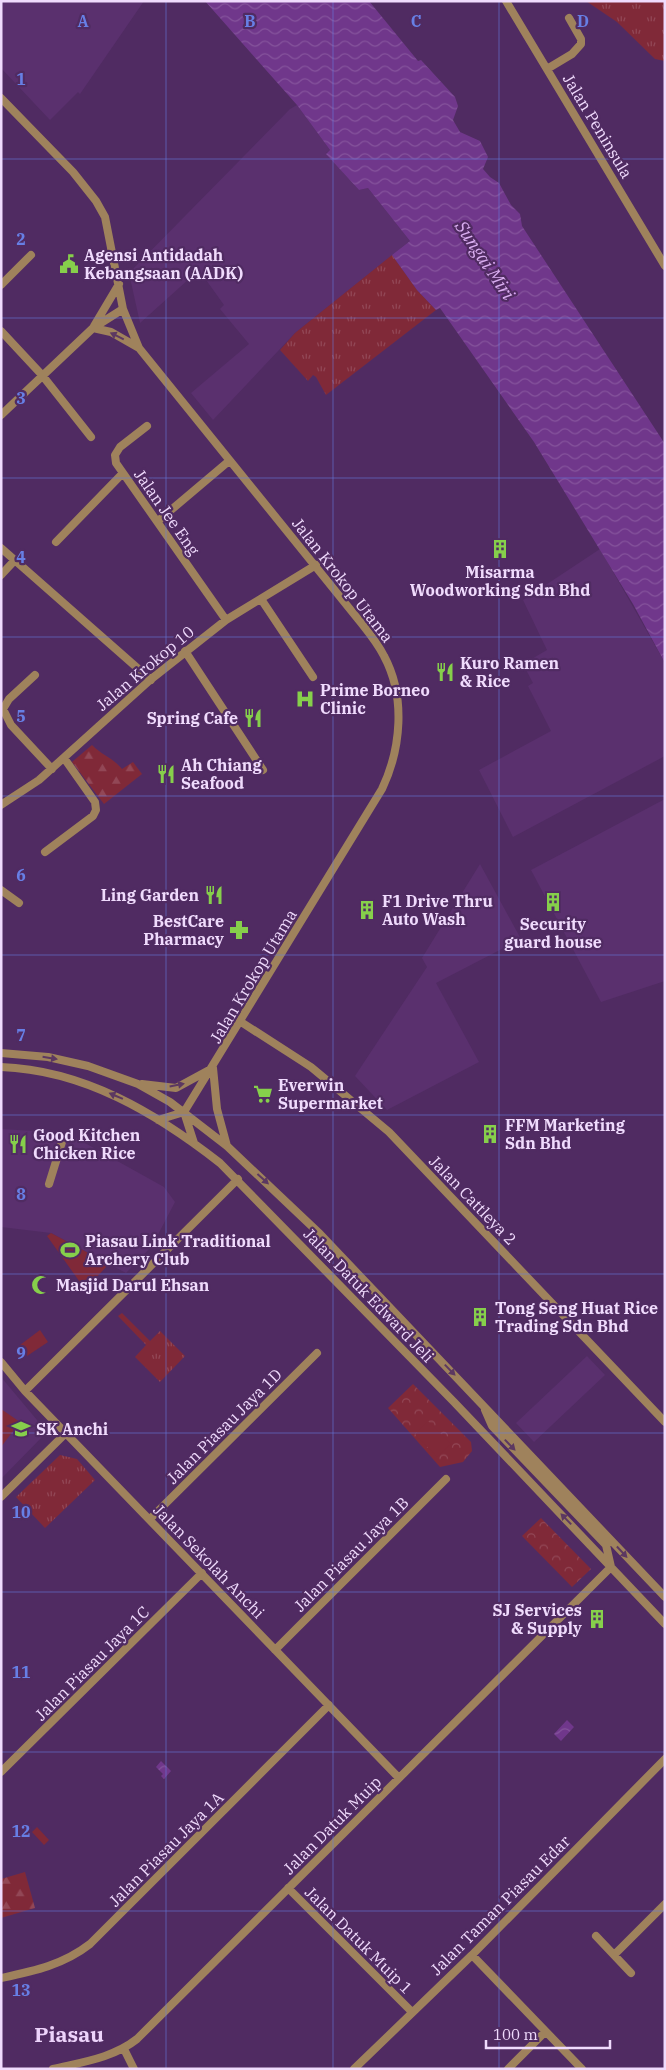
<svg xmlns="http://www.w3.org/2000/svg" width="666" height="2070" font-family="'IBM Plex Serif',serif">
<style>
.built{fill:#5a306e}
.grass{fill:url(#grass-tufts)}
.forest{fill:url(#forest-firs)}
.park{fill:url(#park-crowns)}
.garden{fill:#802938}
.water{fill:url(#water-waves)}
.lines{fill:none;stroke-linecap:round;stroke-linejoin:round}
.minor{stroke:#9f825c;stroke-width:8}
.oneway{fill:#5c3861}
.grid{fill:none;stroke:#677fe5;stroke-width:1;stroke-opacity:0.55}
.labels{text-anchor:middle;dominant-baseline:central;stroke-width:4.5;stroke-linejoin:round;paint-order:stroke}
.street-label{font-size:16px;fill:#f0dbfd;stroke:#502b62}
.poi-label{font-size:16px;font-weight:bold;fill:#f0dbfd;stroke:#502b62;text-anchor:start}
.water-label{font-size:18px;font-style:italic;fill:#daaef1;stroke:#502b62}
.district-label{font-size:21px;font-weight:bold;fill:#edd3fb;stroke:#502b62}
.grid-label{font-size:16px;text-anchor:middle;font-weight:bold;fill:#677fe5;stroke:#502b62;stroke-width:4.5;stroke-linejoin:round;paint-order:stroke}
</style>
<defs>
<pattern id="grass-tufts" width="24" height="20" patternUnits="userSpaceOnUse" patternTransform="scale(1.25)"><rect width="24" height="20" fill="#802938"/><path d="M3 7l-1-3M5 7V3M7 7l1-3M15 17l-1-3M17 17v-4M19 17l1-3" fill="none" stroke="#924756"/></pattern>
<pattern id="forest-firs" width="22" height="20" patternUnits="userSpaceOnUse" patternTransform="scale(1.25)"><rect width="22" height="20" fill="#802938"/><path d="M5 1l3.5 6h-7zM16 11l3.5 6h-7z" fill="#924756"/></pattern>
<pattern id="park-crowns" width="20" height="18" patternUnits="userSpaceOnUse" patternTransform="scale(1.25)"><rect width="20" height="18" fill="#802938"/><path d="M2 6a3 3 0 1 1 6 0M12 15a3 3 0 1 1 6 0" fill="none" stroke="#924756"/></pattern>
<pattern id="water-waves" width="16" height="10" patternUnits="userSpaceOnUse" patternTransform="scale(1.25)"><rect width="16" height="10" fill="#70378b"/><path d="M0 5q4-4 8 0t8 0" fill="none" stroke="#85539c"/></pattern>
</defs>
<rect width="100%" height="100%" fill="#502b62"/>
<path class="built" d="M1,1H144L80,94L78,92L50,120L1,68Z
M297,105L330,150L326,153L359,190L368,188L410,241L295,333L213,420L191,393L249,344L220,309L224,305L199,270L140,323L129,273L290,109Z
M600,549L665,663V756L513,837L479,770L551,731L528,686L533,683L523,664L547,650L523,600Z
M665,799V981L601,1002L531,870Z
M480,864L521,939L436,983L479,1062L387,1110L355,1076L427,967L422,958Z
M1,1129L67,1133L164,1187L175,1202L152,1246L126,1273L51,1233L1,1227Z
M587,1356L605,1375L534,1442L516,1423Z
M1,1377L37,1420L42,1437L1,1479Z"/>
<path class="grass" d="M586,1H665V61L655,59L617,22Z
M392,255L417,290L436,310L326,395L316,377L313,375L308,381L280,350L295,333Z
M122,1313L150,1341L160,1331L185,1356L160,1382L135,1357L146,1345L118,1316Z
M60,1455L77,1459L95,1480L45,1528L16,1497Z"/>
<path class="forest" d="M92,745C103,756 113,758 122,769L133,762L142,774L104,804L72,762Z
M25,1872L35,1908L1,1918V1879Z"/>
<path class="park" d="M413,1384L471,1442L472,1451L463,1462L440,1467L388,1408Z
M541,1518L591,1569L572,1587L522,1536Z"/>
<path class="garden" d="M51,1233L109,1264L89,1285H82L47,1236Z
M40,1330L48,1342L27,1356L20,1345Z
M1,1409L20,1422L1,1447Z
M428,1421L451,1444L437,1457L415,1434Z
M37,1827L49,1840L44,1845L32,1832Z"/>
<path class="water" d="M205,1H369L418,61L421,60L455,97L458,106L453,120L460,132L480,141L488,157L483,169L490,177L499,183L511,205L520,214L522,226L665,444V663L633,604L534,442L440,308L436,310L417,290L392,255L410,241L368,188L359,190L326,154L330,150L297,105Z
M567,1720L574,1727L561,1741L554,1734Z
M161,1761L171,1771L164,1779L161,1776L163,1774L156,1767Z"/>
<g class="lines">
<path class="minor" d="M506,1L665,266
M547,69L572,54L581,44V39L569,18
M1,98L73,172L96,201L105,217L123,309L139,348L362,624C370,634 378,644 384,656C406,697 401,749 382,789L184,1112
M1,285L31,255
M94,326L119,284
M93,328L111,332L139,348
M1,331L42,375L91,437
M1,415L93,328L123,309
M147,426L120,447L115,455L116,463L226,620
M158,521L229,461
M56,542L123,473
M1,548L151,680
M1,575L15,560
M261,599L313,677
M185,651L263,770
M35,675L9,699L3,709L11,725L52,769
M1,805L39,780L150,680L226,620L316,565
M45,852L93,816L96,810L95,802L64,758
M1,890L19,903
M241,1022L311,1067L389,1132L665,1422
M1,1053L48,1057L88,1066L138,1084L170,1102L227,1146L320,1234L665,1597
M1,1067C84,1070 156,1113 220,1163L454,1402L665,1624
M213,1068L217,1109L227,1146
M142,1084L176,1088L211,1069
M184,1112L194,1143
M158,1120L184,1112
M49,1184L62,1142
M1,1362L25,1391L399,1778
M25,1391L238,1179
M485,1410L492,1426L606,1545L611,1567
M1,1497L66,1433
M150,1519L317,1353
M275,1650L446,1479
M1,1772L202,1573
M288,1888L411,2011
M596,1936L631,1973
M472,1955L582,2069
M614,1955L665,1904
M1,1978C34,1971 63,1965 90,1944L329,1705
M124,2049L134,2069
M53,2069C82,2062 113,2058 137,2039L611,1567
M354,2069L472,1955L665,1759
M508,2069L545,2032"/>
</g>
<defs><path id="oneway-solid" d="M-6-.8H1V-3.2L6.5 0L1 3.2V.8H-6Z" transform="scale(1.25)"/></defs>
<g class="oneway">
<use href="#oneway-solid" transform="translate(117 336) rotate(-154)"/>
<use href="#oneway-solid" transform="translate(50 1058) rotate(9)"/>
<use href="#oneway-solid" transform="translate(177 1085) rotate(-11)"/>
<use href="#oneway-solid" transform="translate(116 1096) rotate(-157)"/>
<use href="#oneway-solid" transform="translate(263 1179) rotate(42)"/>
<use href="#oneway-solid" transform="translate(450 1370) rotate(46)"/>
<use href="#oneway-solid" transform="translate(510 1445) rotate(46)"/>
<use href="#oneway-solid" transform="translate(566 1519) rotate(-134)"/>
<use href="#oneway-solid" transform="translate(622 1552) rotate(47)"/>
</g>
<path class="grid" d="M166,1V2069M333,1V2069M499,1V2069M1,159H665M1,318H665M1,478H665M1,637H665M1,796H665M1,955H665M1,1115H665M1,1274H665M1,1433H665M1,1592H665M1,1752H665M1,1911H665"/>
<defs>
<g id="civic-bare" transform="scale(1.5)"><path d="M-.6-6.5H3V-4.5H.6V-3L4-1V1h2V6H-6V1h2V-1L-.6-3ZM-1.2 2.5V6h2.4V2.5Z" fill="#86cf4b" stroke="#502b62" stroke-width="2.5" paint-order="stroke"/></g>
<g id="building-bare" transform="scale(1.5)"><path d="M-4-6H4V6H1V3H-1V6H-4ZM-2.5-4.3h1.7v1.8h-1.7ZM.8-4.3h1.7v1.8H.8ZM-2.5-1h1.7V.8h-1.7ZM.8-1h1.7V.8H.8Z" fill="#86cf4b" stroke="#502b62" stroke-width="2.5" paint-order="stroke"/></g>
<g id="restaurant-bare" transform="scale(1.5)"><path d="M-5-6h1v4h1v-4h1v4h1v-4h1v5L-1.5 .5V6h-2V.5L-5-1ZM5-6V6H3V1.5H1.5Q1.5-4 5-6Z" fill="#86cf4b" stroke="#502b62" stroke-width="2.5" paint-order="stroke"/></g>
<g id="hospital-bare" transform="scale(1.5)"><path d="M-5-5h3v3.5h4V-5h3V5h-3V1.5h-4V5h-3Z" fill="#86cf4b" stroke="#502b62" stroke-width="2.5" paint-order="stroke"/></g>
<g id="pharmacy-bare" transform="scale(1.5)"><path d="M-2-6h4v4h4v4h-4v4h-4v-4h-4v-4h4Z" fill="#86cf4b" stroke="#502b62" stroke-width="2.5" paint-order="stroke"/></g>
<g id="supermarket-bare" transform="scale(1.5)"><path d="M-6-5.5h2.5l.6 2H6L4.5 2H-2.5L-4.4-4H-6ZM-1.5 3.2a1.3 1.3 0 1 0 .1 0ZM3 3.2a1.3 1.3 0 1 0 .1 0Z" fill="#86cf4b" stroke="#502b62" stroke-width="2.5" paint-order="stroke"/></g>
<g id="stadium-bare" transform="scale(1.5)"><path d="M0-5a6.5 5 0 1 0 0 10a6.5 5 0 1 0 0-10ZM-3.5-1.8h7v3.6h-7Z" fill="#86cf4b" stroke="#502b62" stroke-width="2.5" paint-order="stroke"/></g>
<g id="mosque-bare" transform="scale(1.5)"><path d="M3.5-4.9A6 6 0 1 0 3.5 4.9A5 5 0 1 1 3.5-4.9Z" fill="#86cf4b" stroke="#502b62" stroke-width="2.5" paint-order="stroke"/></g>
<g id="school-bare" transform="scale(1.5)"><path d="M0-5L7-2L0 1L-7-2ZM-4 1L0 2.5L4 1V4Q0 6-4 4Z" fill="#86cf4b" stroke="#502b62" stroke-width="2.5" paint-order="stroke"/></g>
</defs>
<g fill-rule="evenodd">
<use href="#civic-bare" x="69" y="264"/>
<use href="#building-bare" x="500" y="549"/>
<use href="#restaurant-bare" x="445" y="672"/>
<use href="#hospital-bare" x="305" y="699"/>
<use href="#restaurant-bare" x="253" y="718"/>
<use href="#restaurant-bare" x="166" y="774"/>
<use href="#restaurant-bare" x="214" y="895"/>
<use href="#building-bare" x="553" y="902"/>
<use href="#building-bare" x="367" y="910"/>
<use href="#pharmacy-bare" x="239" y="930"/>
<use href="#supermarket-bare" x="263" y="1094"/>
<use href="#building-bare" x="490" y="1134"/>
<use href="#restaurant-bare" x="18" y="1144"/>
<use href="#stadium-bare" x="70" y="1250"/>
<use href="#mosque-bare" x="41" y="1285"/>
<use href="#building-bare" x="480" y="1317"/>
<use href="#school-bare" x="21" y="1429"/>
<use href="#building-bare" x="597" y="1619"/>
</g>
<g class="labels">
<g class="street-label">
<text transform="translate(598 126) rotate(59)">Jalan Peninsula</text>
<text transform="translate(167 512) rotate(55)">Jalan Jee Eng</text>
<text transform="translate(343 580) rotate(52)">Jalan Krokop Utama</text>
<text transform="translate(145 668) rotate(-40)">Jalan Krokop 10</text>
<text transform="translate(253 976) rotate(-59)">Jalan Krokop Utama</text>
<text transform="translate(473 1200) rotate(46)">Jalan Cattleya 2</text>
<text transform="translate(369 1295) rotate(46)">Jalan Datuk Edward Jeli</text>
<text transform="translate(224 1426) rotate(-45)">Jalan Piasau Jaya 1D</text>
<text transform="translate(351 1554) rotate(-45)">Jalan Piasau Jaya 1B</text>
<text transform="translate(209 1561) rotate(46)">Jalan Sekolah Anchi</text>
<text transform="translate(92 1663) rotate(-45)">Jalan Piasau Jaya 1C</text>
<text transform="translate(332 1825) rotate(-45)">Jalan Datuk Muip</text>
<text transform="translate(166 1849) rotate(-45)">Jalan Piasau Jaya 1A</text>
<text transform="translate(500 1905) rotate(-45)">Jalan Taman Piasau Edar</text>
<text transform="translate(359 1940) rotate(45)">Jalan Datuk Muip 1</text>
</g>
<g class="poi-label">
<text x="84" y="255">Agensi Antidadah<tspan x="84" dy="18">Kebangsaan (AADK)</tspan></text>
<text x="500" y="572" text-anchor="middle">Misarma<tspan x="500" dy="18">Woodworking Sdn Bhd</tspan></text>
<text x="460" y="663">Kuro Ramen<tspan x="460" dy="18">&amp; Rice</tspan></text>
<text x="320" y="690">Prime Borneo<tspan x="320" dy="18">Clinic</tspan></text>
<text x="238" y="718" text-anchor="end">Spring Cafe</text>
<text x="181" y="765">Ah Chiang<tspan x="181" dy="18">Seafood</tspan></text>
<text x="199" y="895" text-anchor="end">Ling Garden</text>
<text x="382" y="901">F1 Drive Thru<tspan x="382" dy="18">Auto Wash</tspan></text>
<text x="224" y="921" text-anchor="end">BestCare<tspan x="224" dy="18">Pharmacy</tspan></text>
<text x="553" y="924" text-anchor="middle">Security<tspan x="553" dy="18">guard house</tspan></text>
<text x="278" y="1085">Everwin<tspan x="278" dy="18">Supermarket</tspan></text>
<text x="505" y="1125">FFM Marketing<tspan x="505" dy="18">Sdn Bhd</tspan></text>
<text x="33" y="1135">Good Kitchen<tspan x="33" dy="18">Chicken Rice</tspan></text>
<text x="85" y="1241">Piasau Link Traditional<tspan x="85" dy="18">Archery Club</tspan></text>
<text x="56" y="1285">Masjid Darul Ehsan</text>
<text x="495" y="1308">Tong Seng Huat Rice<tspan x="495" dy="18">Trading Sdn Bhd</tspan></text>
<text x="36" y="1429">SK Anchi</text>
<text x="582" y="1610" text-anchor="end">SJ Services<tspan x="582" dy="18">&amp; Supply</tspan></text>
</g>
<g class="water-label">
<text transform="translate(485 260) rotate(56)">Sungai Miri</text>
</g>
<g class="district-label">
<text x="69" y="2034">Piasau</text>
</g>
</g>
<g class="grid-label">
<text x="83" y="27">A</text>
<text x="250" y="27">B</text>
<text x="416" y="27">C</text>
<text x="583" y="27">D</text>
<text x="21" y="85">1</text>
<text x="21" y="245">2</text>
<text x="21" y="404">3</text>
<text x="21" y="563">4</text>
<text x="21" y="722">5</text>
<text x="21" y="881">6</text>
<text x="21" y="1041">7</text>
<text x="21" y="1200">8</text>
<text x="21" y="1359">9</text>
<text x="21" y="1518">10</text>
<text x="21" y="1678">11</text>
<text x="21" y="1837">12</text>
<text x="21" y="1996">13</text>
</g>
<rect width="666" height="2070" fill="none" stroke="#f0dbfd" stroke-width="5"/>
<path d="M486 2040v8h124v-8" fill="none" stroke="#f0dbfd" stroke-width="2.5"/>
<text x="493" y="2040" font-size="15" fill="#f0dbfd" stroke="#502b62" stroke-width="4" paint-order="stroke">100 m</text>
</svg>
